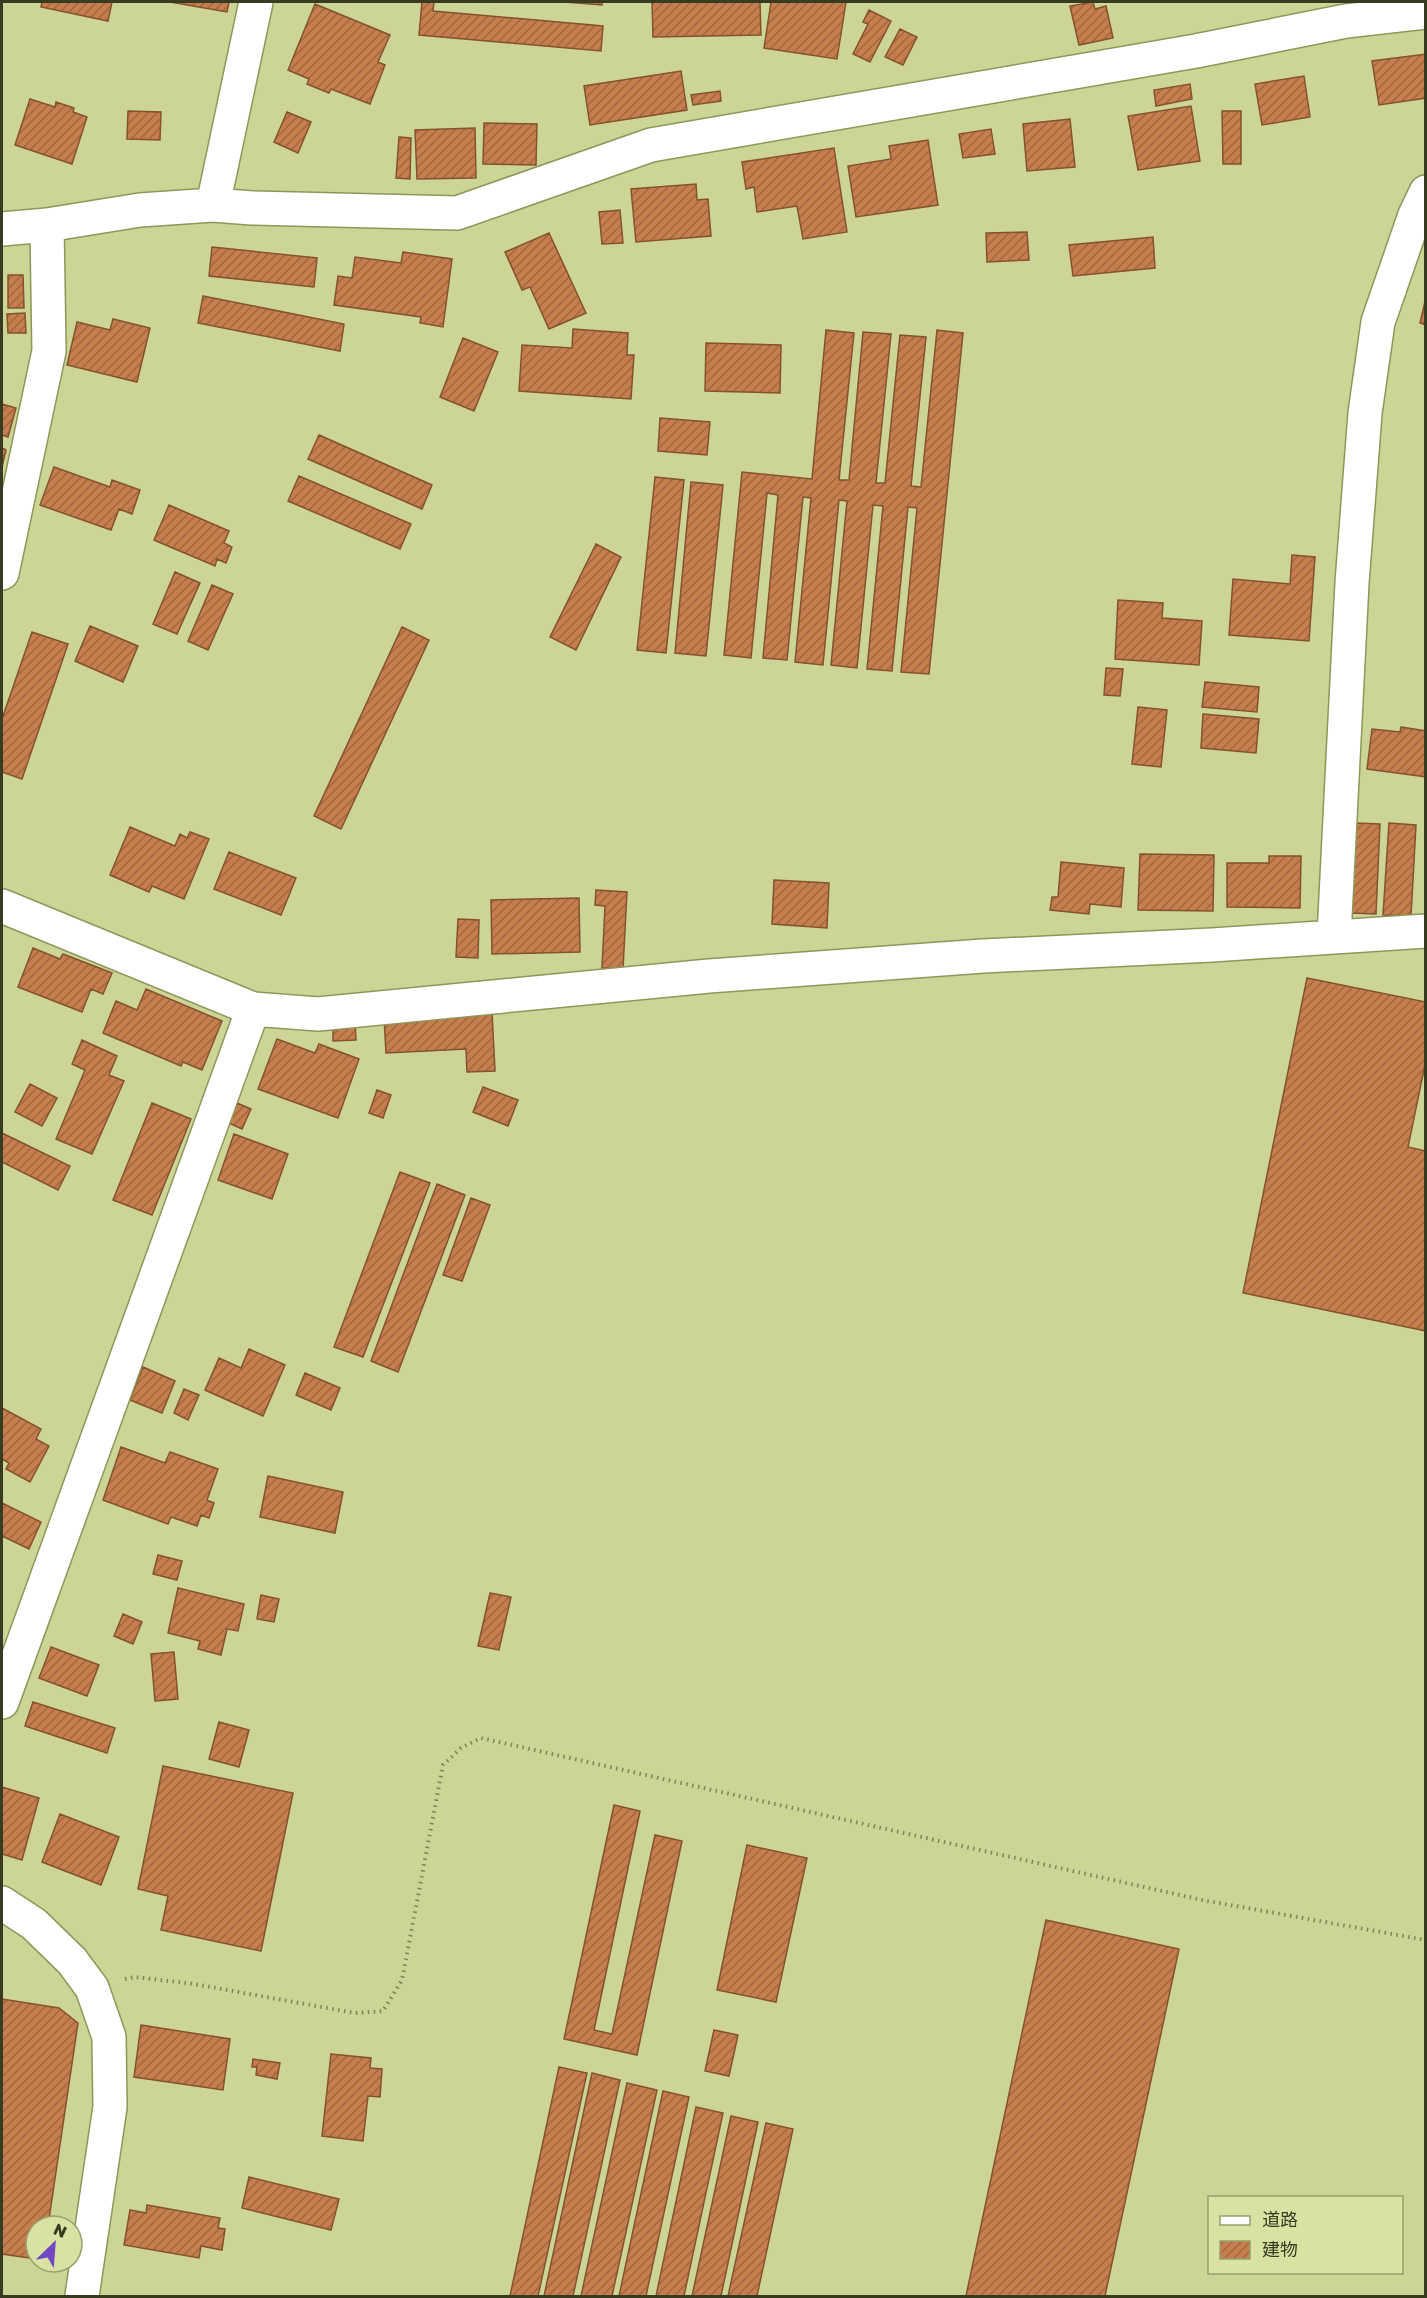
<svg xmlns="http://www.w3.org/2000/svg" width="1427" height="2298" font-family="'Golos Text','Noto Sans JP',sans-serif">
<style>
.building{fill:url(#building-hatch);stroke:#84522f;stroke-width:1.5}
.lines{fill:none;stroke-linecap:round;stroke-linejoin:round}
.street-casing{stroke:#8e965a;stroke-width:36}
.path{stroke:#7e8459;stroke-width:4;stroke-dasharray:1.5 4.5;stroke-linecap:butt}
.street{stroke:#fff;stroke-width:33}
</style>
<defs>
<pattern id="building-hatch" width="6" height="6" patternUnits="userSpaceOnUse" patternTransform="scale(1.5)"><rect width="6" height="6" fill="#c57e4c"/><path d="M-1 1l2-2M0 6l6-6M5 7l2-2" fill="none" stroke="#a1683f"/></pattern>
</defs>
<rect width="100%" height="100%" fill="#ccd596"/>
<path class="building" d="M42,2H112L108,21L41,7Z
M170,2H229L227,12Z
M422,2H434L433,11L603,26L601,51L419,35Z
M564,2H602V5Z
M652,2H760L761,35L653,37Z
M771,2H846L837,59L764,48Z
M1093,2L1095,9L1106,6L1113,38L1079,45L1070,6Z
M315,4L390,35L378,62L385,65L370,104L331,89L329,93L307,84L309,79L288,70Z
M869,10L891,21L870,62L853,54L868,24L863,22Z
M900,29L917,37L903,65L885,57Z
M1426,54V98L1379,105L1372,61Z
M681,71L687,110L590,125L584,86Z
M1304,76L1310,117L1262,125L1255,84Z
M1190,84L1192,99L1156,106L1154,90Z
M720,91L721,101L693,105L691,95Z
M30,99L55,107L56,102L74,108L73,112L87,117L72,164L15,145Z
M1191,106L1200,161L1138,170L1128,116Z
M128,111L161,112L160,140L127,139Z
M1222,111H1241V164H1223Z
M287,112L311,122L298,153L274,142Z
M1070,119L1075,167L1027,171L1023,124Z
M484,123L537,124L536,165L483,164Z
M475,128L476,178L417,179L415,130Z
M991,129L995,154L963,158L959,134Z
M399,137L411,138L410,179L396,178Z
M928,140L938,205L856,217L848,166L891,159L889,146Z
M834,148L847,232L803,239L797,206L757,212L754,187L746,189L742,162Z
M696,184L697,200L708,199L711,236L636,242L631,189Z
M620,210L623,243L602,244L599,212Z
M1027,232L1029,260L987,262L986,233Z
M549,233L586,313L549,329L530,287L522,290L505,252Z
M1153,237L1155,268L1073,276L1069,245Z
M212,247L317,258L314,287L209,276Z
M403,252L452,259L443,327L420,323L421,317L334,305L338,276L352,278L355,257L401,263Z
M8,275H23L24,308H8Z
M203,296L344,324L340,351L198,323Z
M1426,297V325L1420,323Z
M25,313L26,333H8L7,314Z
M113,319L150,328L137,382L67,365L77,322L110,330Z
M573,329L628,333L627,355H634L631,399L519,391L522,345L572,348Z
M826,330L854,333L839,480H849L863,332L891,334L876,483H885L900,335L926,337L911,486L921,487L937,330L963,333L929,674L901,672L917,508L908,507L892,671L867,669L883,506L873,505L857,668L831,665L847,501L839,500L823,665L795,662L811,498L803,497L787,660L763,658L778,495L767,493L751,658L724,655L742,472L812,479Z
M463,338L498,352L474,411L440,397Z
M706,343L781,345L780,393L705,391Z
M2,404L16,408L8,437L2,435Z
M660,418L710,422L707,455L658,451Z
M319,435L432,485L422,509L308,459Z
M2,448L6,450L2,467Z
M54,467L110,487L112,480L140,490L132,514L119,509L111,530L40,505Z
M299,476L411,524L400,549L288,501Z
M655,477L684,480L666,653L637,650Z
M691,482L723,485L706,656L675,653Z
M169,505L229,531L224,543L232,547L226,563L217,559L215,566L154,540Z
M596,544L621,557L576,650L550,637Z
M1292,555L1315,557L1309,641L1229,635L1233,579L1290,584Z
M175,572L200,583L177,634L153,624Z
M212,585L233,594L208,650L188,641Z
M1118,600L1163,603L1162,618L1202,621L1199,665L1115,659Z
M90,626L138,646L123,682L75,661Z
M402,627L429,640L341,829L314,816Z
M32,632L68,644L22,779L2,772V719Z
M1106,668L1123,669L1120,696L1104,695Z
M1205,682L1259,687L1257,712L1202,707Z
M1138,707L1167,710L1161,767L1132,764Z
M1203,714L1259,719L1256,753L1201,748Z
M1401,727L1426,731V777L1367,769L1372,729L1400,732Z
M1356,823L1380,824L1376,914L1351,913Z
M1389,823L1416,825L1411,916L1383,915Z
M130,827L175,846L180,834L187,838L190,832L209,839L184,899L152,886L149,892L110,875Z
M229,852L296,878L281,915L214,889Z
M1140,854L1214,855L1213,911L1138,910Z
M1269,856H1301L1300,908L1227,907V863H1269Z
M1061,862L1124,868L1121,907L1090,904L1089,914L1050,910L1052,897H1058Z
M774,880L829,883L827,928L772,924Z
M596,890L627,892L623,969L602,968L605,906L595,905Z
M579,898L580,952L492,954L491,900Z
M458,919L479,920L478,958L456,957Z
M33,948L60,959L63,954L112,973L103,994L91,989L82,1012L18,987Z
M1307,978L1426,1002V1060L1408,1147L1426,1151V1331L1243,1293Z
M146,989L222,1021L202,1070L183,1062L181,1066L103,1033L116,1001L137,1010Z
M492,1012L495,1071L467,1072L466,1049L386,1053L384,1017Z
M355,1022L356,1040L333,1041V1023Z
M277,1039L315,1053L319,1044L359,1059L338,1118L258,1089Z
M82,1040L117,1056L109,1075L124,1081L92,1154L56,1139L85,1070L72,1064Z
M30,1084L57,1098L42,1126L15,1112Z
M483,1087L518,1100L508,1126L473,1112Z
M377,1090L391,1095L383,1118L369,1113Z
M152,1103L191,1119L152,1215L113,1200Z
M237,1103L251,1109L242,1129L229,1123Z
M2,1133L70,1166L58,1190L2,1162Z
M234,1134L288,1154L272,1199L218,1180Z
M400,1172L430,1183L363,1357L334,1347Z
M437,1184L465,1195L398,1372L371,1361Z
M471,1198L490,1205L462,1281L443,1275Z
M249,1349L285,1365L263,1416L205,1390L219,1358L241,1368Z
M143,1367L175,1381L162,1413L130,1400Z
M305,1373L340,1388L331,1410L296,1395Z
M184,1389L199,1395L188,1420L174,1413Z
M2,1408L41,1429L36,1439L49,1446L30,1482L6,1469L9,1463L2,1459Z
M121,1447L165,1463L170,1452L218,1469L207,1500L214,1503L209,1518L201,1515L197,1526L171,1517L168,1524L103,1500Z
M268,1476L343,1492L335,1533L260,1517Z
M2,1503L41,1522L29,1549L2,1536Z
M158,1555L182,1561L177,1580L153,1574Z
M178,1588L244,1604L238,1631L227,1629L221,1655L198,1649L200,1641L168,1633Z
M490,1593L511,1597L499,1650L478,1646Z
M261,1595L279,1599L274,1622L257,1619Z
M123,1614L142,1622L133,1644L114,1636Z
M51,1647L99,1665L87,1696L39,1678Z
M174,1652L178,1699L155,1701L151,1654Z
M33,1702L115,1728L107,1753L25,1726Z
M219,1722L249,1730L239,1767L209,1759Z
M163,1766L293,1793L261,1951L161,1930L168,1896L138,1889Z
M2,1787L39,1798L22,1860L2,1854Z
M614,1805L640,1811L594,2030L612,2034L655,1835L682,1841L637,2055L564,2039Z
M60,1814L119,1837L101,1885L42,1862Z
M747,1845L807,1858L776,2002L717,1990Z
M1046,1920L1179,1949L1105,2296H966Z
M2,1999L59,2008L78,2023L48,2226H36V2259L2,2254Z
M141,2025L230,2039L223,2090L134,2077Z
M714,2030L738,2035L729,2076L705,2071Z
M331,2054L371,2058L370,2068L382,2069L380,2097L368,2096L363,2141L322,2136Z
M253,2059L280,2063L277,2079L256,2075L257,2067H252Z
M559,2067L587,2073L538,2296H510Z
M592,2073L620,2080L573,2296H544Z
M627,2083L657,2090L612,2296H581Z
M663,2091L689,2097L646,2296H619Z
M696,2107L723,2113L684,2296H656Z
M731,2116L758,2122L721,2296H692Z
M766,2123L793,2129L757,2296H728Z
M249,2177L339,2199L331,2230L242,2208Z
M147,2205L220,2218L218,2228L225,2229L222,2250L201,2246L199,2258L124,2245L130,2210L146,2213Z"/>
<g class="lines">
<g class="street-casing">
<path id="street" d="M213,205L256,2
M2,229L47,225L140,210L213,205L252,208L457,213L651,145L1196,51L1346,21L1426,12
M2,573L49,351L47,225
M2,906L253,1009L318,1014L709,976L983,956L1212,945L1426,931
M1334,936L1352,583L1365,413L1378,322L1415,215L1426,192
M2,1702L253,1009
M2,1903L34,1924L72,1961L92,1988L109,2037L110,2107L82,2296"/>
</g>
<path class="path" d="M125,1979L135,1977L194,1984L355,2013L383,2011L402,1980L443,1765L461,1748L481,1738L1202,1900L1426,1940"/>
<use href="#street" class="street"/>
</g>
<rect width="1427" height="2298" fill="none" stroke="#383b22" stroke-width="6"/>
<rect x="1208" y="2196" width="195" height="78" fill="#d9e2a3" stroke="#999f6f" stroke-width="1.5"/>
<rect x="1220" y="2216" width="30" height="9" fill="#ffffff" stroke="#999f6f" stroke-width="1.5"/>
<text x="1262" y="2226" font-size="18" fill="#383b22">道路</text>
<rect x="1220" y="2241" width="30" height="18" fill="url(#building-hatch)" stroke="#999f6f" stroke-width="1.5"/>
<text x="1262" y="2256" font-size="18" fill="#383b22">建物</text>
<g transform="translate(54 2244) rotate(25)"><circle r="28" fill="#d9e2a3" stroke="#999f6f" stroke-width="1.5"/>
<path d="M0-4.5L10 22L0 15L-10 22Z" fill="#7148c1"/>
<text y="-9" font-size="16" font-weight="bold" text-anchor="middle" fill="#383b22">N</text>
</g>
</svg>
